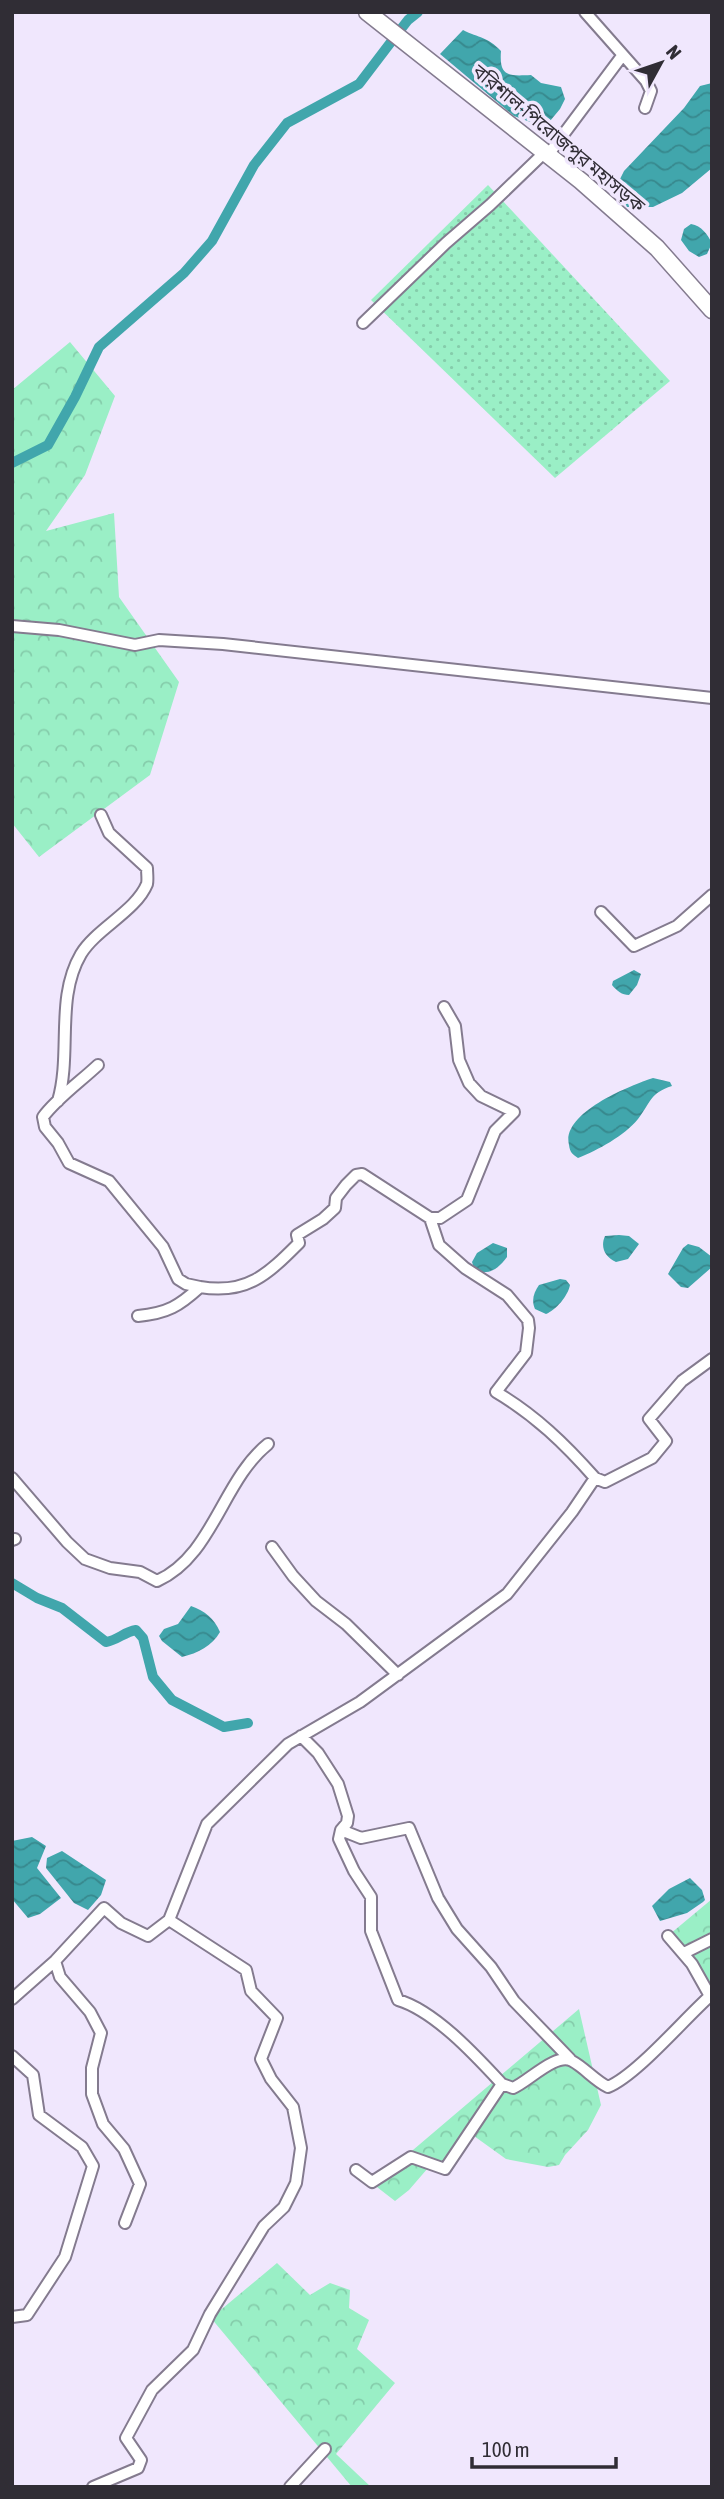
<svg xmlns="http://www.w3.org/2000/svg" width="724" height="2499" font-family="'Asap Condensed','Noto Sans Bengali',sans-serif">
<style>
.grass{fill:url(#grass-dots)}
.forest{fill:url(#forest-crowns)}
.water{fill:url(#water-waves)}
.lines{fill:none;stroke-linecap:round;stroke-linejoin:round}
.canal{stroke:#41a6ac;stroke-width:10}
.minor-casing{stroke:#847b8f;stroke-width:14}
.highway-casing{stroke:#847b8f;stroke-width:19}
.minor{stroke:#fff;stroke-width:10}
.highway{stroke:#fff;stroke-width:16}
.labels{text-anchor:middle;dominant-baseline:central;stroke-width:7;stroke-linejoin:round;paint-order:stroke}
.street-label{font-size:19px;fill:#302d35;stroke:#f0e7fd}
</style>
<defs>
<pattern id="grass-dots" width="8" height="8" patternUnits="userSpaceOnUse" patternTransform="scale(1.75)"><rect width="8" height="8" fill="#9aefc6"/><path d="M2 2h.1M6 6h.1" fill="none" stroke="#85cdab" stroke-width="1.8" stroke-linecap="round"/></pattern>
<pattern id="forest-crowns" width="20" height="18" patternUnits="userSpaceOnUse" patternTransform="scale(1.75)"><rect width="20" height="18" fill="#9aefc6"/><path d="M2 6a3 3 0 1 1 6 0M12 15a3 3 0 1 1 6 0" fill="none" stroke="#85cdab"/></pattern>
<pattern id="water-waves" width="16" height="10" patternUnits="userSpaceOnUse" patternTransform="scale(1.75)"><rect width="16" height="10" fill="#41a6ac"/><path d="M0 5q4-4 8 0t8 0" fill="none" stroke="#37888d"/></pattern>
</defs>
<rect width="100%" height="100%" fill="#f0e7fd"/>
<path class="grass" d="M488,185L670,381L555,478L371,300Z"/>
<path class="forest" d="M70,342L115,396L85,475L46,531L114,513L119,597L179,682L150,775L39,857L12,823V390Z
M712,1899V1995L670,1934Z
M579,2009L601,2105L588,2130L565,2155L559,2165L548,2167L506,2159L474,2136L448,2174L428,2168L409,2190L395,2201L373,2184Z
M277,2263L310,2295L330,2283L350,2290L349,2308L369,2320L357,2349L395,2383L336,2454L371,2487H352L211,2318Z"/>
<path class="water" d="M463,30C479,38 488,37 501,51C499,77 508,76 531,75L541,83L561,87L565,99L560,109L550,121L533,123L514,116L440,54Z
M712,83V168L682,193L653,207H627L617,185L624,171L684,108L700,86Z
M691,224C702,226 707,234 712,243L707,254L699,257L689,251L681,240L684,229Z
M634,970L641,974L637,985L629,995C622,995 617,991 612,985L613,981Z
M653,1078L670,1082L672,1086C650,1093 651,1102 638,1119C624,1136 598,1150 578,1158C572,1154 570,1152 569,1145C561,1113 629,1086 653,1078Z
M619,1235L629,1236L639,1244L628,1259L616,1262C605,1257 600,1247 605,1236Z
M493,1243L507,1248V1257C498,1269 490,1275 475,1271L472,1262L477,1253Z
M688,1244L699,1247L712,1257V1267L688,1288L681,1287L668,1274L683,1248Z
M560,1279L566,1280L570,1285C568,1296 556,1310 546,1314L535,1309C531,1300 534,1292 539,1285Z
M191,1606C205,1611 214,1618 220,1632C212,1646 198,1653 182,1657L162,1641L159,1636L164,1629L178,1624Z
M32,1837L46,1846L37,1868L61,1898L40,1914L28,1918L12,1899V1841Z
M62,1851L106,1880L101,1895L88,1910L74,1903L46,1868L47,1858Z
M690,1878L702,1890L705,1900L703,1902L687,1913L660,1921L652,1906L669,1889Z"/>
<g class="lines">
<path class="canal" d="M401,29L408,20L418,12
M12,463L48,445L75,397L99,347L184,273L212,241L254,165L287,123L359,84L391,42
M12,1583L37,1598L62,1608L106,1642C118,1640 124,1632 136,1630L143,1638L153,1677L172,1700L224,1727L248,1723"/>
<g class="minor-casing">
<path id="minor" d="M585,12L646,81L651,91L645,108
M548,155L622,56
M363,323L446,243L490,205L545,152
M12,626L59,630L135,645L159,640L223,644L712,698
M601,912L634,946L677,926L712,895
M98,1065C81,1081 56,1099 43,1117L45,1127L58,1143L69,1163L109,1181L163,1247L178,1279L186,1284L200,1287
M58,1101C72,1053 55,998 81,954C96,929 136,911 147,884C148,880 147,873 147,868L109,833L101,815
M138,1316C168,1313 179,1306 200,1287C247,1295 268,1274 299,1243L297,1235L323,1219L335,1208L336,1198L346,1185L356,1175L362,1174L430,1218H440L467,1200L495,1131L514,1112L481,1096L469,1083L459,1060L455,1026L444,1007
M12,1478L67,1542L85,1559L110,1568L140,1572L157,1581C213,1556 222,1481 268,1444
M595,1478L605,1482L652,1458L666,1441L649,1419L682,1381L712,1359
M12,1540L15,1539
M272,1547L293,1576L316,1601L346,1624L398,1675
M301,1736L318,1753L338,1784L348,1816L347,1823L341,1830L339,1839L354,1871L371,1897V1931L398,2000C435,2011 476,2056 502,2084
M341,1830L361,1838L409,1828L438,1898L457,1929L491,1967L514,2001L570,2059
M684,1953L712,1939
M55,1961L60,1977L90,2012L101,2033L92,2068V2094L103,2124L124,2149L140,2184L125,2223
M12,1999L55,1961L104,1908L121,1923L148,1936L169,1920
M12,2056L33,2075L39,2115L82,2147L93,2166L65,2257L27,2315L12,2317
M356,2170L372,2182L411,2157L445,2169L502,2084L513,2088C528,2082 556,2052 572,2061C585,2068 594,2080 608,2087C637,2075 684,2019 710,1996L692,1964L668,1936
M93,2487L138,2468L141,2460L126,2438L152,2390L193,2350L210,2314L264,2226L284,2207L296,2183L301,2148L293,2107L271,2079L261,2059L277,2018L251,1991L246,1970L169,1920L207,1824L288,1744L360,1702L507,1594L572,1512L595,1478C565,1444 535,1415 496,1392L526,1353L529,1328L528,1320L507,1295L465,1268L439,1245L430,1218
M290,2487L325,2449"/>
</g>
<g class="highway-casing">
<path id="highway" d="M367,12L581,181L657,248L712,310"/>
</g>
<use href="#minor" class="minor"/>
<use href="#highway" class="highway"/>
</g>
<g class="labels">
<g class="street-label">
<text transform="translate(559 138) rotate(40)">বরিশাল-পিরোজপুর মহাসড়ক</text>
</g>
</g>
<rect width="724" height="2499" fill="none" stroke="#302d35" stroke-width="28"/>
<g transform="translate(661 63) rotate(50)" stroke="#f0e7fd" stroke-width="5" paint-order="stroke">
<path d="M0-5L12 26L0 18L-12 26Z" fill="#302d35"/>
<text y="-10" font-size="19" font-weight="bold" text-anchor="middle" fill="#302d35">N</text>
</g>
<path d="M472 2457v10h144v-10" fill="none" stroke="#302d35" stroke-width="3.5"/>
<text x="482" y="2457" font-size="21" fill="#302d35" stroke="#f0e7fd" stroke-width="5" paint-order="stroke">100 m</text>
</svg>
